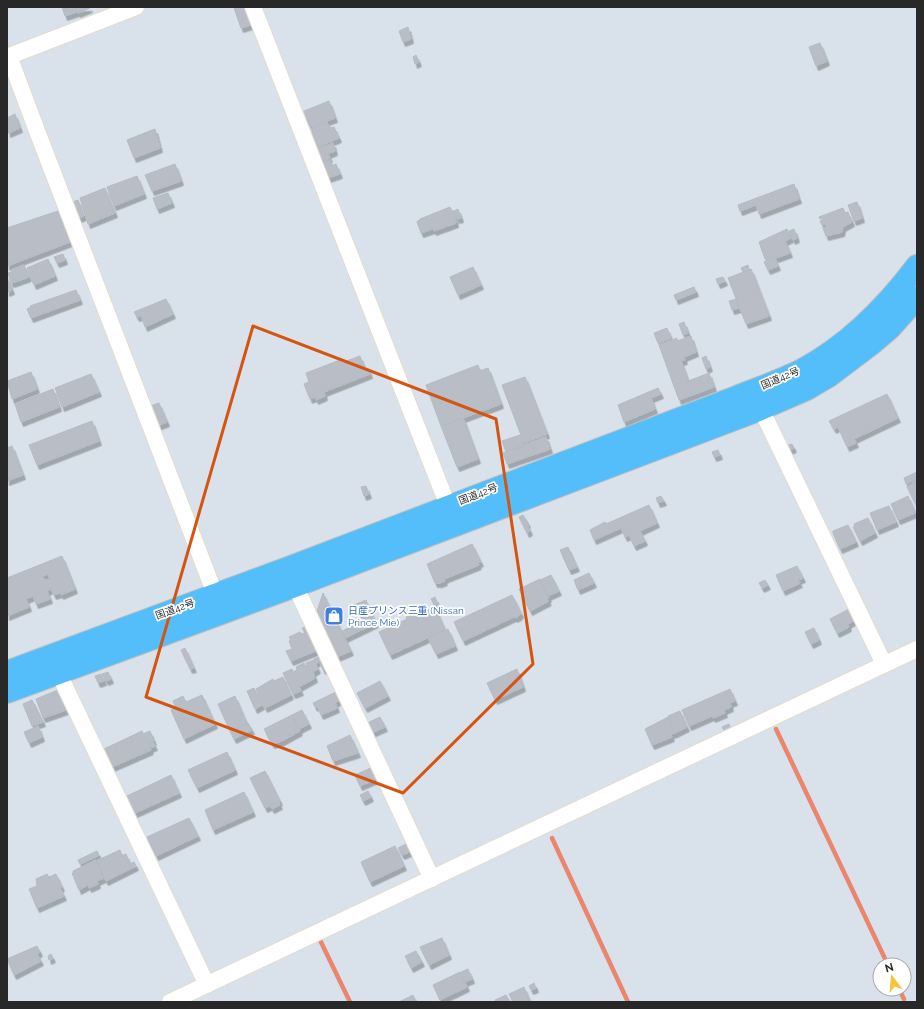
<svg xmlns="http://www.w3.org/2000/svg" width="924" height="1009" font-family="Raleway,'Noto Sans JP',sans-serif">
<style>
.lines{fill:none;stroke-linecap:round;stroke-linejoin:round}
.stream{stroke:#eb856d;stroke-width:4.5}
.building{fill:#b9bdc5;stroke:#b3bbc5;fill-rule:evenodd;filter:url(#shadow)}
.minor-casing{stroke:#e1dcce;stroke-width:18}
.highway-casing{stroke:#bebebe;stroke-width:24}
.minor{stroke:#fff;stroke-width:16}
.highway{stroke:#54befb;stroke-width:22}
.marked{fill:none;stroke:#d5540f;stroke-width:3;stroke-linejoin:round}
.labels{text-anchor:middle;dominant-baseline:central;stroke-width:3.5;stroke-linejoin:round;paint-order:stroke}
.street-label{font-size:10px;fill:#282828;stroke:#fff}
.shop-label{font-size:10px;fill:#366cbe;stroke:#fff;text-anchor:start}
</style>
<defs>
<filter id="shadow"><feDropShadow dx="2.5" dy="4.5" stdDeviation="0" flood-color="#0004"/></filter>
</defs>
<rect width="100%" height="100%" fill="#d9e2ea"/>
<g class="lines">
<path class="stream" d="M776,729L888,965
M552,838L628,1002
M320,940L350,1002
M899,989L904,999"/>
</g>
<path class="building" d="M62,7H75L77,12L65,16Z
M76,7H90V8L78,13Z
M238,7H248L254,24L241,28L234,8Z
M408,27L411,39L403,42L399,31Z
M820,43L827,61L816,66L809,47Z
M416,55L419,62L415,64L413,57Z
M329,101L335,118L310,127L307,120L303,122L299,113Z
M15,114L20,128L8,133L7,118Z
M327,122L329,128L334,127L339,138L313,149L307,134L313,132L312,128Z
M155,129L160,148L134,158L127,140Z
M333,143L335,151L328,154L330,158L319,162L315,150Z
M330,160L332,166L336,164L340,174L325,179L320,164Z
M175,164L181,181L152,191L145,175Z
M137,176L144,194L114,206L107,187Z
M794,184L799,199L759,214L756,205L740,211L738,205Z
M105,188L115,213L88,224L80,198Z
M168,193L172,203L157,209L153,198Z
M78,200L84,216L76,219L67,204Z
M857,202L862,218L854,221L848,205Z
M450,207L452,211H454L456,223L434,231L433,229L421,233L417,222L420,219Z
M843,208L845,213L848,212L852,222L843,227L842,232L826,236L823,228L826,227L825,224L822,225L820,221L823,220L822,218L820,219L819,217Z
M458,209L461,218L457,219L454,211Z
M58,211L70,242L7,266V228Z
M787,229L791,238L785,241L790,253L776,258L775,256L765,259L759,242Z
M794,229L797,238L793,240L789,231Z
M63,254L65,260L57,263L54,257Z
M774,257L778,266L768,270L764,262Z
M48,259L55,276L34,285L27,268Z
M24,265L29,277L15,282L11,270Z
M748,265L749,270L743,272L741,268Z
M473,267L481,285L458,295L450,277Z
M751,269L769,316L746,324L728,278Z
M11,272L15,282L11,283L8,273Z
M7,277L12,290L7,292Z
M723,277L725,281L718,284L716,279Z
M694,287L696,292L676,300L674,295Z
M76,290L80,300L31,318L27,309L31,307L30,306Z
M166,299L173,314L145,327L141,316L137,317L134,312Z
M736,299L739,308L732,310L729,301Z
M684,322L688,333L683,335L679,324Z
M667,328L671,338L658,343L654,333Z
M691,336L696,352L684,357L685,360L681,361L688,381L709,373L714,387L679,400L659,345L677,338V341Z
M360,356L365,370L368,368L370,374L324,392L325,396L316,400L315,397L310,399L304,384L309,382L306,373L340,360L341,363Z
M706,356L710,367L706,369L702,358Z
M478,365L480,371L488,368L501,404L441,426L426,385Z
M31,372L37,389L12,399L7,381Z
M91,374L99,392L62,407L55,388Z
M525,377L547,434L524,443L502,385Z
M658,388L661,394L651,398L655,409L624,422L618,405Z
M53,389L59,407L21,422L15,404Z
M887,394L898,418L854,439L856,443L847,447L838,427L834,429L829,421Z
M159,403L167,422L155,427L147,407Z
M463,418L478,459L457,467L441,426Z
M92,421L99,441L37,465L29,445Z
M520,435L523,446L506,452L502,441Z
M546,437L550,449L507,464L503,453Z
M792,444L794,448L788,451L785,446Z
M12,446L23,475L7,481V448Z
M718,450L720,455L714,457L712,452Z
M917,472V479L906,484L904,478Z
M917,480V502L915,503L907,487Z
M366,486L369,494L364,496L361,487Z
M661,496L664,501L658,503L656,498Z
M908,496L915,513L898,520L891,504Z
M649,505L657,523L640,531L645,541L634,546L629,535L625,537L621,528L594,540L590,530L605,522L606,524Z
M889,506L896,522L877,530L870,513Z
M523,515L528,523L527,524L530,531L527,533L519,517Z
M868,518L875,533L860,541L853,527L855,526L854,524Z
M848,525L856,542L840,549L833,533V531Z
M472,544L481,562L478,563L479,565L444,579L445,581L440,583H435L427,564Z
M568,547L577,567L569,570L560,550Z
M62,556L75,589L61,595L60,593L54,595L51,589L47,591L50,599L36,604L33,596L26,599L29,607L7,616V578ZM48,574L50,580H44L43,576Z
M797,566L803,578L798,580L800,583L783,591L776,575Z
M589,573L594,583L578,590L574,580Z
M551,575L559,591L548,596L540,580Z
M540,579L549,598L547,599L549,601L530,611L519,589Z
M765,580L768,585L762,588L759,583Z
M323,593L351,651L337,657L316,614Z
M512,595L521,613L519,616L515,618L514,617L463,641L454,622Z
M435,597L438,605L435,606L431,599Z
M366,600L376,623L345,638L342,631L361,622L354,605Z
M435,607L445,630L390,655L379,632L407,619L406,617L423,610V612Z
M849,609L855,620L848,624L849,627L837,633L830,619Z
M307,626L318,650L291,661L286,651L292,649L289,641L291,640L289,637L300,632L301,634L305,633L302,628Z
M814,628L819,640L811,644L805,632Z
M448,629L455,646L436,654L428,638Z
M185,648L194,668L190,669L181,650Z
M320,656L322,660L315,663L314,659Z
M314,660L318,669L313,672L315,678L299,687L301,691L293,694L283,673L292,669L293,672L297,670L296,667L304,663L305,666L307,665L306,663Z
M324,661L327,667L323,670L320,663Z
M517,669L523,687L495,700L487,683Z
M108,672L111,679L106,681L102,674Z
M101,674L104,681L98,683L95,676Z
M283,677L291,695L265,708L256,689L273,679L274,681Z
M380,681L388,696L365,708L357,693Z
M254,688L262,705L255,709L247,691Z
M730,689L735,701L730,703L731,707L724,710L725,713L713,718L712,716L689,726L682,710Z
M58,690L66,710L43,718L36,699Z
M338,691L341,699L335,703L337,708L321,715L317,706L315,707L313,703Z
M202,695L215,724L184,739L171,710L176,708L173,701L183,696L186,702Z
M235,696L247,724L230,731L218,704Z
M32,700L43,722L32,726L23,704Z
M302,710L309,724L299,729L292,715Z
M680,711L687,727L675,733L668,716Z
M292,715L300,731L282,741L272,744L264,729Z
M380,717L385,727L369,734L365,724Z
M668,717L675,733L671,734L672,737L652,745L645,729Z
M248,723L252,730L234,739L230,731Z
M729,724L731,729L725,732L722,727Z
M38,726L42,737L29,743L24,732Z
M142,731L143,734L150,731L154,741L148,744L151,750L112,767L104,749Z
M350,735L358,753L333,761L327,746Z
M153,742L155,746L150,748L148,744Z
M227,752L235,770L197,788L188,770Z
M373,767L378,778L360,786L355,775Z
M265,771L280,801L265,808L250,778Z
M171,775L179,793L135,813L127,796Z
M368,791L371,797L363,801L360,795Z
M244,792L253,812L213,830L205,810Z
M278,801L280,805L272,809L270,806Z
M189,818L198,836L156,856L147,837Z
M408,843L412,851L402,855L398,848Z
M395,846L404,866L370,882L361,862Z
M120,850L122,856L126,854L130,864L134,862L136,866L106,881L96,861Z
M97,851L99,855L80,864L78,860Z
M96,860L104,878L97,881L98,884L89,888L88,885L79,890L72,873H74L73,871Z
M47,874L49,877L56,874L62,887L60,888L64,896L37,908L29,889L37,886L36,879Z
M442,938L449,955L429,965L420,947Z
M37,946L40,952L37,954L41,961L14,975L7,959Z
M416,951L422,962L411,968L405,956Z
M51,954L53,958L49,960L48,956Z
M468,969L472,979L465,982L461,972Z
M460,972L467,987L440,1000L433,985Z
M534,983L536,988L531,990L529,986Z
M524,987L530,1002H513L509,994Z
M413,995L416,1002H399Z
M506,995L510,1002H496L495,1000Z"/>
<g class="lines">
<g class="minor-casing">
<path id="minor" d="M253,7L448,506
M9,56L37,131L215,594
M7,57L136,7
M761,409L884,664
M291,577L432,879
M58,672L207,985
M170,1002L917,649"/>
</g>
<g class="highway-casing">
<path id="highway" d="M7,672L288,568L734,398C756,389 780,381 802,370C847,346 886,307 917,266
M7,692L295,586L761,409L807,389L829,376L870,345L890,328L917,298"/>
</g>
<use href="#minor" class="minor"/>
<use href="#highway" class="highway"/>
</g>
<path class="marked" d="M253,326L496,419L533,664L403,793L146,697Z"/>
<defs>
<g id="shop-square" transform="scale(1)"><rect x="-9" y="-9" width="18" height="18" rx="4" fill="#3f7fe0" stroke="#fff"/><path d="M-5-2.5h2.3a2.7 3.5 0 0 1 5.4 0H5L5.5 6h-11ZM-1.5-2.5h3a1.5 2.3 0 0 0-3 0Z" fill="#fff"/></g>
</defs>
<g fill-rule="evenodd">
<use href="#shop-square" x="334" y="616"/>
</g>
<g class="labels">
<g class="street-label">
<text transform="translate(780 378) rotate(-23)">国道42号</text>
<text transform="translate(478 494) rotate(-21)">国道42号</text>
<text transform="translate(175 609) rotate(-20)">国道42号</text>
</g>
<g class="shop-label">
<text x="348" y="610">日産プリンス三重 (Nissan<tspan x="348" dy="12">Prince Mie)</tspan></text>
</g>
</g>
<rect width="924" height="1009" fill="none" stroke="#282828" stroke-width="16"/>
<g transform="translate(892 977) rotate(344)"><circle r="19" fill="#ffffff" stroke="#a9a9a9"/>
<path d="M0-3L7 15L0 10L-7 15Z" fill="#f6c53a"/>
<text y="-6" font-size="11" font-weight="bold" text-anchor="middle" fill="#282828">N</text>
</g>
</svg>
